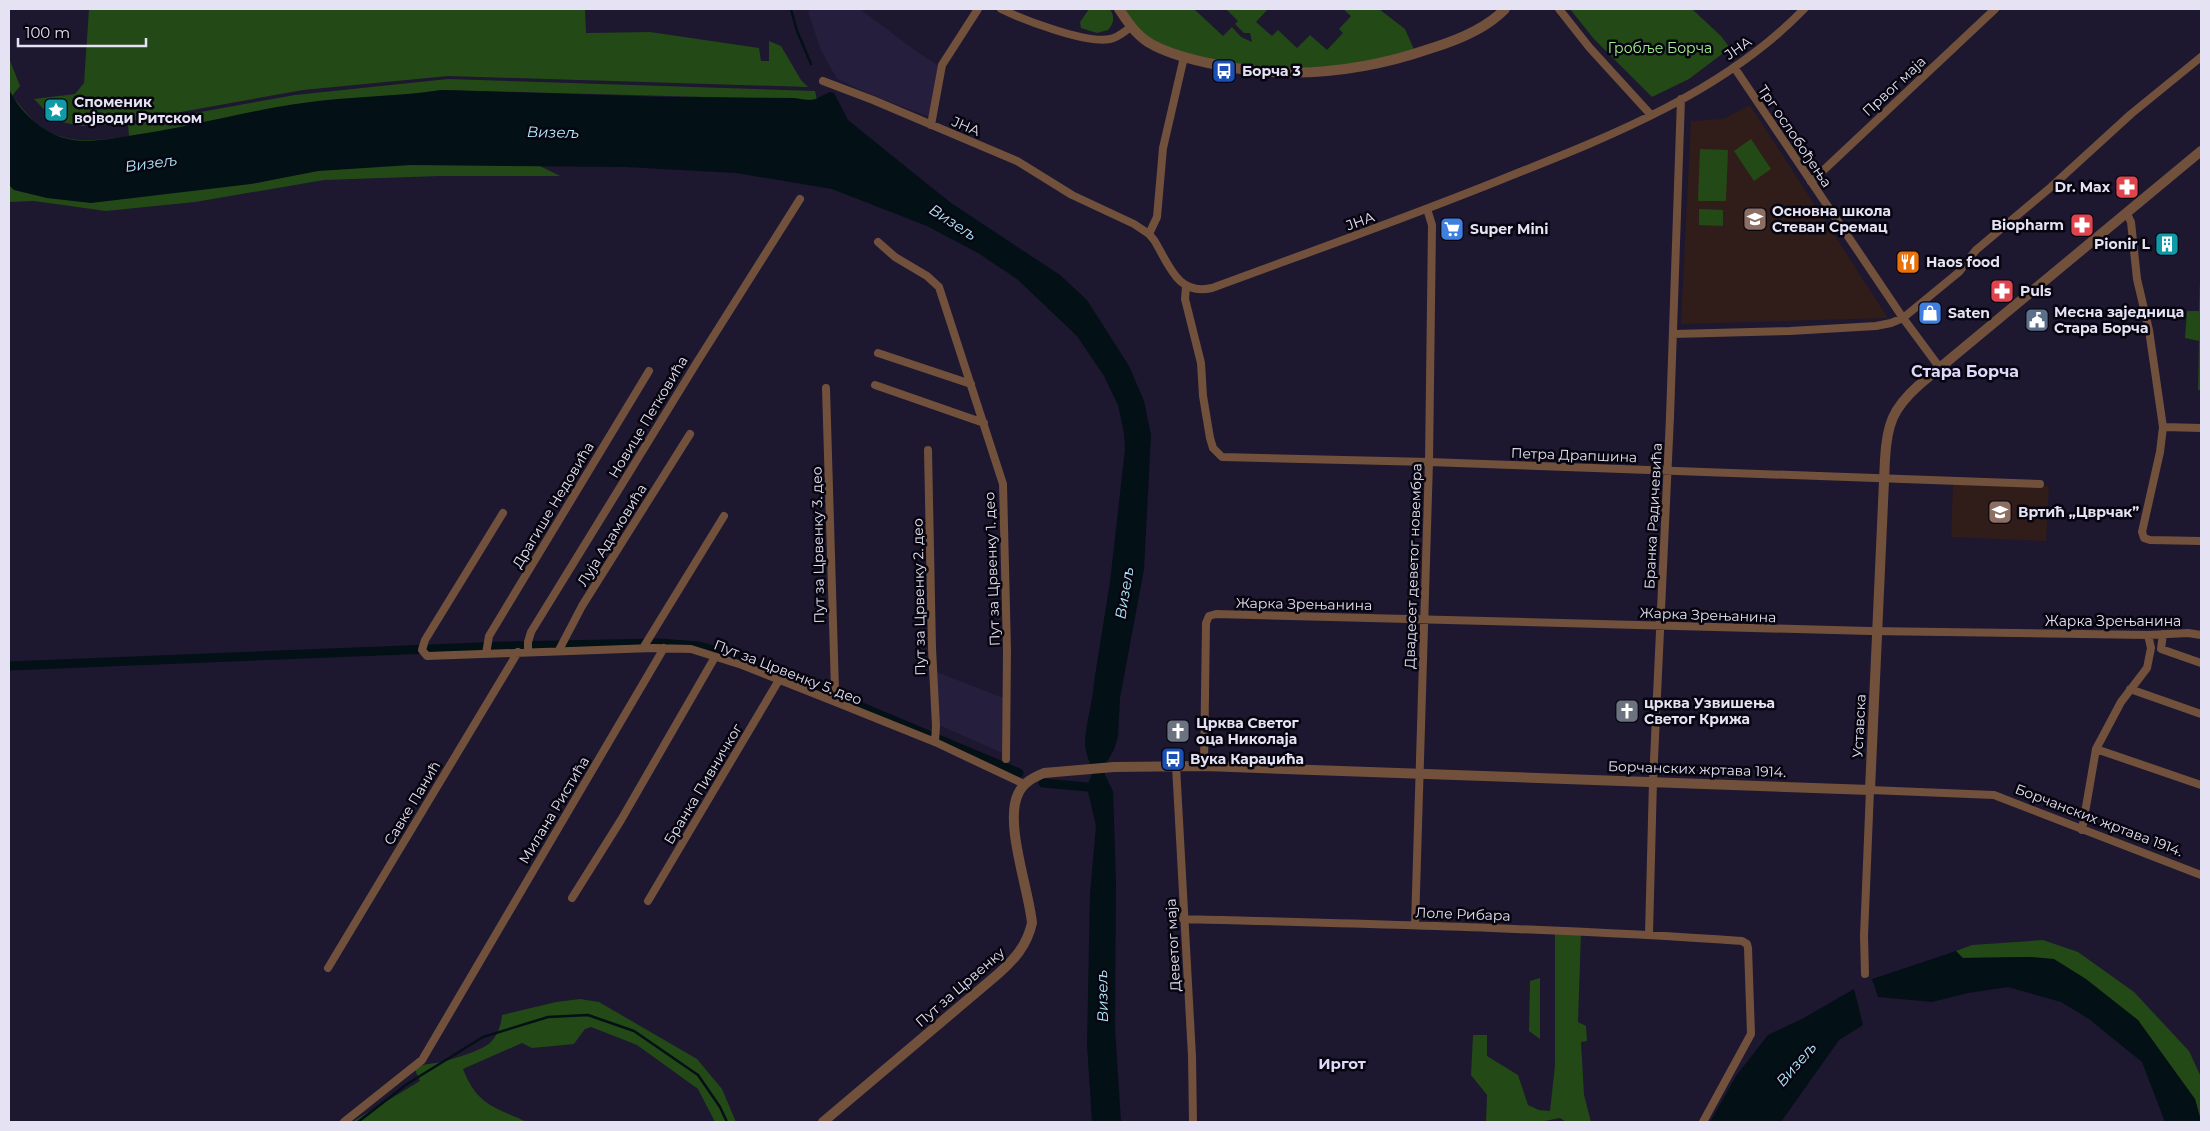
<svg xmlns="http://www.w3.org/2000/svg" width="2210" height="1131" font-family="Montserrat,sans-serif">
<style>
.built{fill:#261e3d}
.education{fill:#301d1a}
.green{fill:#234917}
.water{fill:#031016}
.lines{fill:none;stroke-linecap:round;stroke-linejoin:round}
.stream{stroke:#031016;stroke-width:2.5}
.canal{stroke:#031016;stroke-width:9}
.minor{stroke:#71503c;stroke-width:8}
.tertiary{stroke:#71503c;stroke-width:10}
.labels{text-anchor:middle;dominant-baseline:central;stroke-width:5;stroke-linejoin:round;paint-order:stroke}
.park-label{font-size:14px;fill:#a2ee8d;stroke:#07050f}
.street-label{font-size:14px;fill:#e5e2f3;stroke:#07050f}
.poi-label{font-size:14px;font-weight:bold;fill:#e5e2f3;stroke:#07050f;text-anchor:start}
.water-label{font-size:15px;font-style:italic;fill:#b5e9fd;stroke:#07050f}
.neighbourhood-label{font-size:15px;font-weight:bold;fill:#ded8fb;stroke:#07050f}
.quarter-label{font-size:16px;font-weight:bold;fill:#ded8fb;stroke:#07050f}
</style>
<rect width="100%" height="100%" fill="#1d1730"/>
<path class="built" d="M812,9H860L916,51L938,65L929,117L865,92L837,79L821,50L808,12Z
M937,672L1003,698L1002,753L939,725Z"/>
<path class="education" d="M1750,105L1888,318L1681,324L1691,121L1723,119Z
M1953,482L2049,486L2046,541L1951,537Z"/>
<path class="green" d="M89,9H585L586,33L650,32L759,48L761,61H769V41L781,46L801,80L808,87L448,76L303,90L109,125L79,126L54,120L34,99L75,94L84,83Z
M1089,9H1110C1115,17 1114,24 1108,30L1097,33L1081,28L1080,22Z
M1119,9H1194L1223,36L1232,27L1241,37L1252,42L1250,33H1244L1235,24L1238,21L1226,9H1268L1256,22L1272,36L1278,30L1297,48L1310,35L1327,50L1343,33L1339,29L1351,16L1343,9H1379L1405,29L1416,54L1381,63L1251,71L1155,46Z
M1570,9H1692L1721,36L1730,48L1689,79L1652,97L1594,39Z
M9,58L20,86L12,96C20,105 27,115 36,123C62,146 97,141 129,136L128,125L295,95L448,79L815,91L817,100L442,90L136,135L307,165L534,163L560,176H440L324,180L195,202L106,211L34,201L9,202Z
M1751,139L1771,169L1754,181L1734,151Z
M1700,149L1728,150L1726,201H1698Z
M1699,209L1723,210V226L1699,225Z
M2200,278H2201V390H2198L2199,341L2185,338L2187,311H2199Z
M1555,930L1581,932L1578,1022L1586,1026L1587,1041L1581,1042L1584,1095L1591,1122H1566L1560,1118L1540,1122H1486L1487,1095L1471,1075L1473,1035H1487V1056L1518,1075L1528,1105L1539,1110L1550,1111L1555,1065Z
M2043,940L2078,952L2134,992L2189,1051L2201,1077V1120L2195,1099L2032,957L1962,958L1956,951L1972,945Z
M1540,978V1039L1529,1031L1530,981Z
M580,999L599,1002L697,1059L722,1089L736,1122H715L698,1089L637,1045L591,1027L585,1029L574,1044L532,1048L522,1043L463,1069C477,1105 494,1107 527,1122H352L420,1081L415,1070C422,1063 426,1065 435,1063C446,1062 483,1050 490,1043C498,1035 501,1025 502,1015L556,1002Z"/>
<path class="water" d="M9,89C18,110 42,132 64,138C85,144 108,139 128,136C187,128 244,111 303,103C349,96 396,97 442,90L666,97L795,98C816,102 813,100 830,92L834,93L848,120L890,154L951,203L1060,275L1087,300L1129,366L1144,401L1151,435L1144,569L1120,698L1118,736L1114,750L1105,765V775L1113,791L1116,882L1115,1028L1121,1122H1092L1087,1044L1090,894L1096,826L1088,791V784L1093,772C1090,762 1085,753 1085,742C1086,721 1093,702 1094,682L1110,582L1125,449L1124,433L1118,405L1104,376L1077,336L1017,279L978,253L927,226L832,189L736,173L626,167L411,165L318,171L251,184L91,203L47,198L14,190L9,185Z
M1956,951L1963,958L2032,957L2054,959L2086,979L2138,1020L2195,1099L2201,1122H2165L2142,1062L2089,1019L2061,1002L2008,987L1968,993L1932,1002L1878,997L1872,979Z
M1854,989L1863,1025L1839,1040L1781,1122H1710L1736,1076L1768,1035L1802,1019Z"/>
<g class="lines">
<path class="stream" d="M791,9L797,31L811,64
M358,1122L407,1084L483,1037L548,1017L588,1015L634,1031L698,1075L720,1107L727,1122"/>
<path class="canal" d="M9,666L505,646L659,643L699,646L750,660L1019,773
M1043,783L1099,788"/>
<path class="minor" d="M1001,9C1024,20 1086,44 1110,39C1118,38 1125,31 1131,27
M1559,9L1589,47L1651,115
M1734,67L1903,318L1940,368
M823,81L873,100L1017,161L1072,195L1134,224L1149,234L1154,240C1169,264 1177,296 1212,288C1312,251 1412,216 1510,176C1614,135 1726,90 1804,9
M931,125L942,65L978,9
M1811,182L1995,9
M2127,214L2131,222L2137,279L2149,330L2163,427L2160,452L2142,532L2144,538L2150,540L2201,541
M1149,234L1157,217L1163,148L1184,57
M878,242L895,257L927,276L939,287L1003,484L1007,650L1006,759
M1186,287L1185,299L1201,363L1203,396L1210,438L1213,448L1222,457L1429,462L2040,484
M1673,334L1790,331L1876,326L1891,323L1903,318L1959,272L1976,250L2051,187L2131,114L2201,57
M878,353L971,384
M875,385L984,423
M826,388L835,690L833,701
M2163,427L2201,428
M928,450L932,648L936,726L935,742
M503,513L425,640L422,650L427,656L653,648L691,649L742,665L833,701L935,742L1024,784
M2163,634L2161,649L2201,663
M643,648L724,516
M559,650L582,606L690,434
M528,652V642L531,632L699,359L800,199
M486,654L489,636L649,371
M2130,689L2201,714
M2096,749L2201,785
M1176,766L1192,1056L1193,1122
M1204,766L1206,623L1209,616L1216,614L1870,631L2148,635L2188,633L2201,635
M2082,830L2096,749L2121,702L2147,668L2151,648L2148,635
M572,898L621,820L715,657
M648,901L779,680
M1183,919C1369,924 1556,928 1742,941L1747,944L1748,948L1751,1034L1703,1122
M1415,925L1429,462L1432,225L1427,209
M1649,934L1653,781L1670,417L1681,99
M328,968L518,652
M1865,974L1864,936L1870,790L1994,795L2201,875
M344,1122L422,1060L664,648"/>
<path class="tertiary" d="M1119,9C1129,24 1138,38 1155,46C1173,55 1193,60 1213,64C1287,80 1360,73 1432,48C1458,40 1486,29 1505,9
M823,1122L998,974C1015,959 1027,945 1032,923C1029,890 1004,823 1018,794C1023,783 1032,778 1044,773L1114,767L1204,766L1870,790L1885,459C1887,425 1892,409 1919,385L2201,151"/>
</g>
<defs>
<g id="bus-square" transform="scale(1.25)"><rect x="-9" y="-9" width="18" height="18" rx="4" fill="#1a4fb4" stroke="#07050f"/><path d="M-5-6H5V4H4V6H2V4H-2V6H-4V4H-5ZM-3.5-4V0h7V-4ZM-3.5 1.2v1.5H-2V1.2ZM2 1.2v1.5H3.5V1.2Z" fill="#fff"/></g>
<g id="sight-square" transform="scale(1.25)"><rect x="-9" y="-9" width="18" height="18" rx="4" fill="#0f9aa8" stroke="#07050f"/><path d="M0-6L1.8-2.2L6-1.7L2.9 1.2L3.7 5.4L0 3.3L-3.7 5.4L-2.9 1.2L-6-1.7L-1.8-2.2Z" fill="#fff"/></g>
<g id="pharmacy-square" transform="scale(1.25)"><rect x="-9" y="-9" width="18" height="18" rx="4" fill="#e0444e" stroke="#07050f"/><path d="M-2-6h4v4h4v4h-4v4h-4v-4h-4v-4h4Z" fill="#fff"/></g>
<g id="school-square" transform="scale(1.25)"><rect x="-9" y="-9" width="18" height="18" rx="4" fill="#8d6e63" stroke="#07050f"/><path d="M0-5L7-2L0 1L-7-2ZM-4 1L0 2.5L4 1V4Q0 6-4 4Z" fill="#fff"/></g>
<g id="supermarket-square" transform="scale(1.25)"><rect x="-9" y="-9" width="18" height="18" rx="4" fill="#3f7fe0" stroke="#07050f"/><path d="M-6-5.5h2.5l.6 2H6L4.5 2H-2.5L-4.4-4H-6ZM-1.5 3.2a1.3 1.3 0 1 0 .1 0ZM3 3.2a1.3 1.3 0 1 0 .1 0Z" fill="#fff"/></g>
<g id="building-square" transform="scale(1.25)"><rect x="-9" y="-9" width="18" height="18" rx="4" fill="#0f9aa8" stroke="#07050f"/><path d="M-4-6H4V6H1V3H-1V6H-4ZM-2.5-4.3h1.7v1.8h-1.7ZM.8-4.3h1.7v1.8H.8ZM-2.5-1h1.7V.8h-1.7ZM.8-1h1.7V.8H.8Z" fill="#fff"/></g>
<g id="restaurant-square" transform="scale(1.25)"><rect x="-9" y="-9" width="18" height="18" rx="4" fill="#e8710a" stroke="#07050f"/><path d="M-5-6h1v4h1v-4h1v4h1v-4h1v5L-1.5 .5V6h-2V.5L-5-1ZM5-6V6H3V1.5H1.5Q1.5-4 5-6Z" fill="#fff"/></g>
<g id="shop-square" transform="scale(1.25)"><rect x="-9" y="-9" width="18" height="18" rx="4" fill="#3f7fe0" stroke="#07050f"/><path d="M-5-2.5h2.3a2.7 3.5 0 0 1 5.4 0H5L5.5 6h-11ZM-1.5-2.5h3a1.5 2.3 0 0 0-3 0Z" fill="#fff"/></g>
<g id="civic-square" transform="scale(1.25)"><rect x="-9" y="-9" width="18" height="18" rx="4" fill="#5c6f8a" stroke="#07050f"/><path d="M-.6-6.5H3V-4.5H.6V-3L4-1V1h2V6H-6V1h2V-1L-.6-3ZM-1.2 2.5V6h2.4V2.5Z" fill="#fff"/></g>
<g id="church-square" transform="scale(1.25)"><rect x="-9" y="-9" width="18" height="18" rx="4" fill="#6b7280" stroke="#07050f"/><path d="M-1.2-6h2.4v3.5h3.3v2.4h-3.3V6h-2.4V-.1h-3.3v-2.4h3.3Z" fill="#fff"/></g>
</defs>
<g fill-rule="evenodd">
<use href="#bus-square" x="1224" y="71"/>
<use href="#sight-square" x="56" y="110"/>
<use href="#pharmacy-square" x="2127" y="187"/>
<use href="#school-square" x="1755" y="219"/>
<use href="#pharmacy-square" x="2082" y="225"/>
<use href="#supermarket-square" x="1452" y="229"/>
<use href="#building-square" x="2167" y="244"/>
<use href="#restaurant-square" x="1908" y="262"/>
<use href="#pharmacy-square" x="2002" y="291"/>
<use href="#shop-square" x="1930" y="313"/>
<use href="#civic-square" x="2037" y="320"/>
<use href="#school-square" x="2000" y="512"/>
<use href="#church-square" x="1627" y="711"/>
<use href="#church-square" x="1178" y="731"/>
<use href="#bus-square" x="1173" y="759"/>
</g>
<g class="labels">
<g class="park-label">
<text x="1660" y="48">Гробље Борча</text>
</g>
<g class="street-label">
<text transform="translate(1738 48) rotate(-35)">ЈНА</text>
<text transform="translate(1894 86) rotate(-43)">Првог маја</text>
<text transform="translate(966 126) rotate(23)">ЈНА</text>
<text transform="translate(1795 136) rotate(56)">Трг ослобођења</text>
<text transform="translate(1360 221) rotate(-20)">ЈНА</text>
<text transform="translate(648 417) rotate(-59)">Новице Петковића</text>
<text transform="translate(1574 455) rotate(2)">Петра Драпшина</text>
<text transform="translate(553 505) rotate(-59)">Драгише Недовића</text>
<text transform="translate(1653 516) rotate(-87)">Бранка Радичевића</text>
<text transform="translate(612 535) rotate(-58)">Луја Адамовића</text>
<text transform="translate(818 545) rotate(-91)">Пут за Црвенку 3. део</text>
<text transform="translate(1413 566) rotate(-88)">Двадесет деветог новембра</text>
<text transform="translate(992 569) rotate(-92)">Пут за Црвенку 1. део</text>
<text transform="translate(919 597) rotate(-91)">Пут за Црвенку 2. део</text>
<text transform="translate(1304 604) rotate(1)">Жарка Зрењанина</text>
<text transform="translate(1708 615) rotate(2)">Жарка Зрењанина</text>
<text x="2113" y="621">Жарка Зрењанина</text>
<text transform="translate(788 672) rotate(21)">Пут за Црвенку 5. део</text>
<text transform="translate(1859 726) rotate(-87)">Уставска</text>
<text transform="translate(1697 769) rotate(2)">Борчанских жртава 1914.</text>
<text transform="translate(703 784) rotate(-59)">Бранка Пивничког</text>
<text transform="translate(412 803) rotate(-59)">Савке Панић</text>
<text transform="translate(554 810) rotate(-59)">Милана Ристића</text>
<text transform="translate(2099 820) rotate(21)">Борчанских жртава 1914.</text>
<text transform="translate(1463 914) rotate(2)">Лоле Рибара</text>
<text transform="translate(1173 945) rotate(-93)">Деветог маја</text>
<text transform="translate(960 987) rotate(-41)">Пут за Црвенку</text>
</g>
<g class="poi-label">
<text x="1242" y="71">Борча 3</text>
<text x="74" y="102">Споменик<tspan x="74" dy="16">војводи Ритском</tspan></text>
<text x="2110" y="187" text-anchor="end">Dr. Max</text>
<text x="1772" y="211">Основна школа<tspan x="1772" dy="16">Стеван Сремац</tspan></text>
<text x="2064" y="225" text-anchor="end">Biopharm</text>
<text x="1470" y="229">Super Mini</text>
<text x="2150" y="244" text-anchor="end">Pionir L</text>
<text x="1926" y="262">Haos food</text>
<text x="2020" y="291">Puls</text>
<text x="2054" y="312">Месна заједница<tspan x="2054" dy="16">Стара Борча</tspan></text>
<text x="1948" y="313">Saten</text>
<text x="2018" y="512">Вртић „Цврчак”</text>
<text x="1644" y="703">црква Узвишења<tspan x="1644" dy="16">Светог Крижа</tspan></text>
<text x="1196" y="723">Црква Светог<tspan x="1196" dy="16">оца Николаја</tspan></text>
<text x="1190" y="759">Вука Караџића</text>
</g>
<g class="water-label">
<text transform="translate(553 132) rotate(1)">Визељ</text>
<text transform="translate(151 163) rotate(-8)">Визељ</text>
<text transform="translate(953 222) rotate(33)">Визељ</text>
<text transform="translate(1124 593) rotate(-81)">Визељ</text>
<text transform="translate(1102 996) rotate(-91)">Визељ</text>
<text transform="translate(1796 1064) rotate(-49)">Визељ</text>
</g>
<g class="neighbourhood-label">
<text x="1342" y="1063">Иргот</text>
</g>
<g class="quarter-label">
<text x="1965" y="371">Стара Борча</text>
</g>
</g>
<rect width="2210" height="1131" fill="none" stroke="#e5e2f3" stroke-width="20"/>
<path d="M18 38v8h128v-8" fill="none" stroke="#e5e2f3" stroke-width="2.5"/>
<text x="25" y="38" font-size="15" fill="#e5e2f3" stroke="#07050f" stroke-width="4" paint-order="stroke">100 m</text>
</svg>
